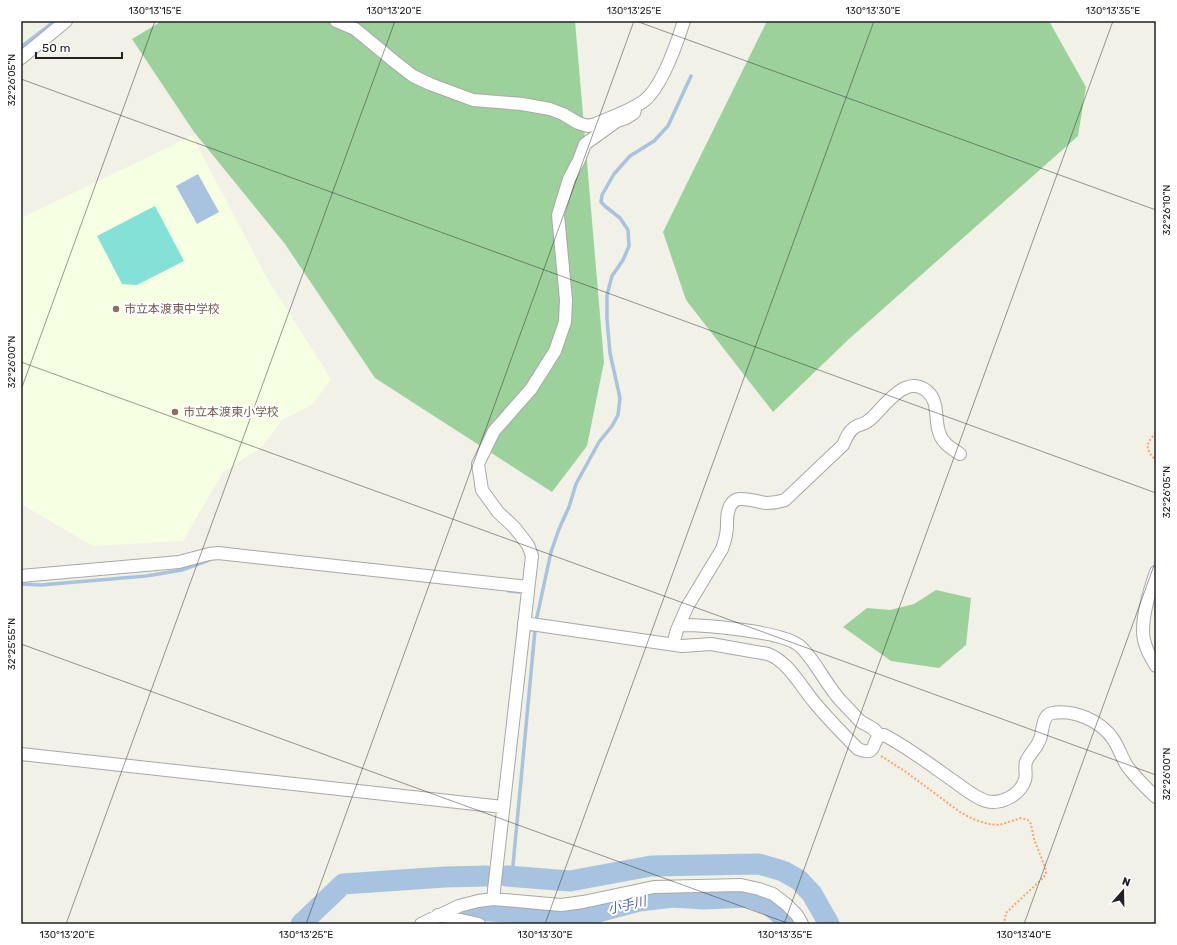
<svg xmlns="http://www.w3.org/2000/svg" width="1177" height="945" font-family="Rubik,'Noto Sans JP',sans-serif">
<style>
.education{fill:#f7ffe2}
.forest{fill:#9cd19b}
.pitch{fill:#84e1d7}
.water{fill:#a7c3df}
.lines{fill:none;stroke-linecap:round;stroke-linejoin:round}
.stream{stroke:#a7c3df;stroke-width:3.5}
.river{stroke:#a7c3df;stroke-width:21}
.street-casing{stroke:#a8a8a8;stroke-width:14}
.path{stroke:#fca46d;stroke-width:2;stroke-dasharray:2 2;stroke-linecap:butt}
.street{stroke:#fff;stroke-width:12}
.ticks{fill:none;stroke:#212121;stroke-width:1;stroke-opacity:0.45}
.education-dot{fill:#8d6e63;stroke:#fff;stroke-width:1.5}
.labels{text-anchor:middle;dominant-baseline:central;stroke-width:4;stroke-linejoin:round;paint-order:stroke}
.education-label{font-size:12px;fill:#785e54;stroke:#fff;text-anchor:start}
.water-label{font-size:13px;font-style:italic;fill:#4a61b3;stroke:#fff}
.neatline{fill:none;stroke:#212121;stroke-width:1.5}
.ticks-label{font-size:10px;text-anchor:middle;fill:#212121}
</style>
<rect width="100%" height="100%" fill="#f1f1e7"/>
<path class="education" d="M192,136L268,280L331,379L313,404L282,420L262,447L223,472L183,541L93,546L21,504V218Z"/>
<path class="forest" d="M162,21H575L604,362L587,446L552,492L375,378L285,244L194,132L132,39Z
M767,21H1049L1086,87L1078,136L849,339L773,412L686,300L663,232Z
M936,590L971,598L966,645L939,668L891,661L843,627L867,608L890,610L914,604Z"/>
<path class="pitch" d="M155,206L184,261L137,285L122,284L97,236Z"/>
<path class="water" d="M198,174L219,212L197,224L176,186Z"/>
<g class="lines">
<path class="stream" d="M21,47L55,21
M21,584L41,585L146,576L182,570L209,560
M509,591L519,592
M537,617L551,552L559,529L569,507L576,484L599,442L612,426L618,415L620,398L610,353L607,319V295L612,276L623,260L629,246L628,230L620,218L606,207L601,202L602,195L614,174L630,156L654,141L668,126L691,76
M512,876L535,630"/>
<path class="river" d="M506,876L570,881L651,866L759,864L783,871L799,880L812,894L829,924
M301,924L343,884L445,877L486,876
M462,924L468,916L481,910L575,918L639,901L673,897L704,899L749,897L769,905L788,921L789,924"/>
<g class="street-casing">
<path id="street" d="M336,21L355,29L395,62L413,76L430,84L473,100L522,104L550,109L563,114L578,123L588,126L595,124C611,117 631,111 645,100C662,86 677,43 684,21
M21,58L66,21
M1156,572C1150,589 1140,622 1144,640C1146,650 1151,658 1156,666
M21,576L179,562L209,554L218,553L528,587
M524,623L682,646L711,644L768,654C789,662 801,687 815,703C828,719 843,734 858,749C879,757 870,741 881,735H884C909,748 932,766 955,782C963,788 976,798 986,801C1001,805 1020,795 1025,780C1027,774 1024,768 1026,762C1029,754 1037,748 1040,739C1043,731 1042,715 1052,713C1074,709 1101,721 1113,739C1119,748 1122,758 1127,766C1136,778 1145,787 1156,797
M680,625C704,625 785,631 801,647C817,663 826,685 841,701C848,708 854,715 860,721C867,726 875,727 879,736
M673,644L677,630L687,607L722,549C725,541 727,533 727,525C727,520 727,516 728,512C733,490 752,502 767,503C773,503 779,502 785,500L843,445C846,438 849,430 857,426C861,424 865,424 868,421C875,416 880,409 886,403C891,398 898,391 905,388C919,382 932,391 935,405C937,414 936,423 939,432C942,443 951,448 960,454
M21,754L503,807
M493,899L532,556L528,545L514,527L498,512L482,490L478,464L494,431L531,389L555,351L565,322L566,300L558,215L569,179L579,160L585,144L617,121L626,118L634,113L636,106
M438,915L479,924
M421,924L459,906L478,901L493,899L561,905L583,902L654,887L741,885L759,889L773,894L786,904L797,915L802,924"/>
</g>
<path class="path" d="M1156,433C1144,445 1146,449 1156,461
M881,756L906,772L960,812L973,819L988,824L999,825L1021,818L1028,820L1031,824L1034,839L1045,867L1046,873L1044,877L1009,910L1006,913L1004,924"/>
<use href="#street" class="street"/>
</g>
<path class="ticks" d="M636,21L1156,210M21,79L1156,493M21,362L1156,775M21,390L155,21M21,644L790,924M66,924L395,21M306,924L634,21M545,924L874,21M784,924L1113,21M1024,924L1156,560"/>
<g class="education-dot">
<circle cx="116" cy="309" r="4"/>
<circle cx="175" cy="412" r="4"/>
</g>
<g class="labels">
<g class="education-label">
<text x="124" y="309">市立本渡東中学校</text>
<text x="183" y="412">市立本渡東小学校</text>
</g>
<g class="water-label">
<text transform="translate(627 905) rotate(-13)">小手川</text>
</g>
</g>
<rect width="1177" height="945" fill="none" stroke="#ffffff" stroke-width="44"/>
<g transform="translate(1123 891) rotate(20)" stroke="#ffffff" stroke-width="3" paint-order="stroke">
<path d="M0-3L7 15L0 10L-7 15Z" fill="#212121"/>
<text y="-6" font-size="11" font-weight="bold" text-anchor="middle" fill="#212121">N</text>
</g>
<path d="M36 52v6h86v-6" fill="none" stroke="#212121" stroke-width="2"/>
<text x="42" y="52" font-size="12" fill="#212121" stroke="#ffffff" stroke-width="3" paint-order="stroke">50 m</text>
<rect x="22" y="22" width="1133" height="901" class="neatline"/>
<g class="ticks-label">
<text x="155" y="14">130°13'15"E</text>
<text x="394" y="14">130°13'20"E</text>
<text x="634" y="14">130°13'25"E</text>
<text x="873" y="14">130°13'30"E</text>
<text x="1113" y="14">130°13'35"E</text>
<text transform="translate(11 80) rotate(-90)" y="4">32°26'05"N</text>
<text transform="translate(1166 210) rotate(-90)" y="4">32°26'10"N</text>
<text transform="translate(11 362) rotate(-90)" y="4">32°26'00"N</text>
<text transform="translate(1166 492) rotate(-90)" y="4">32°26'05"N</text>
<text transform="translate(11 644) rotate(-90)" y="4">32°25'55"N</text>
<text transform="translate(1166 774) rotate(-90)" y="4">32°26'00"N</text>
<text x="67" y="938">130°13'20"E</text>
<text x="306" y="938">130°13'25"E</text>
<text x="545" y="938">130°13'30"E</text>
<text x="785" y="938">130°13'35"E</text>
<text x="1024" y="938">130°13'40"E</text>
</g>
</svg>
